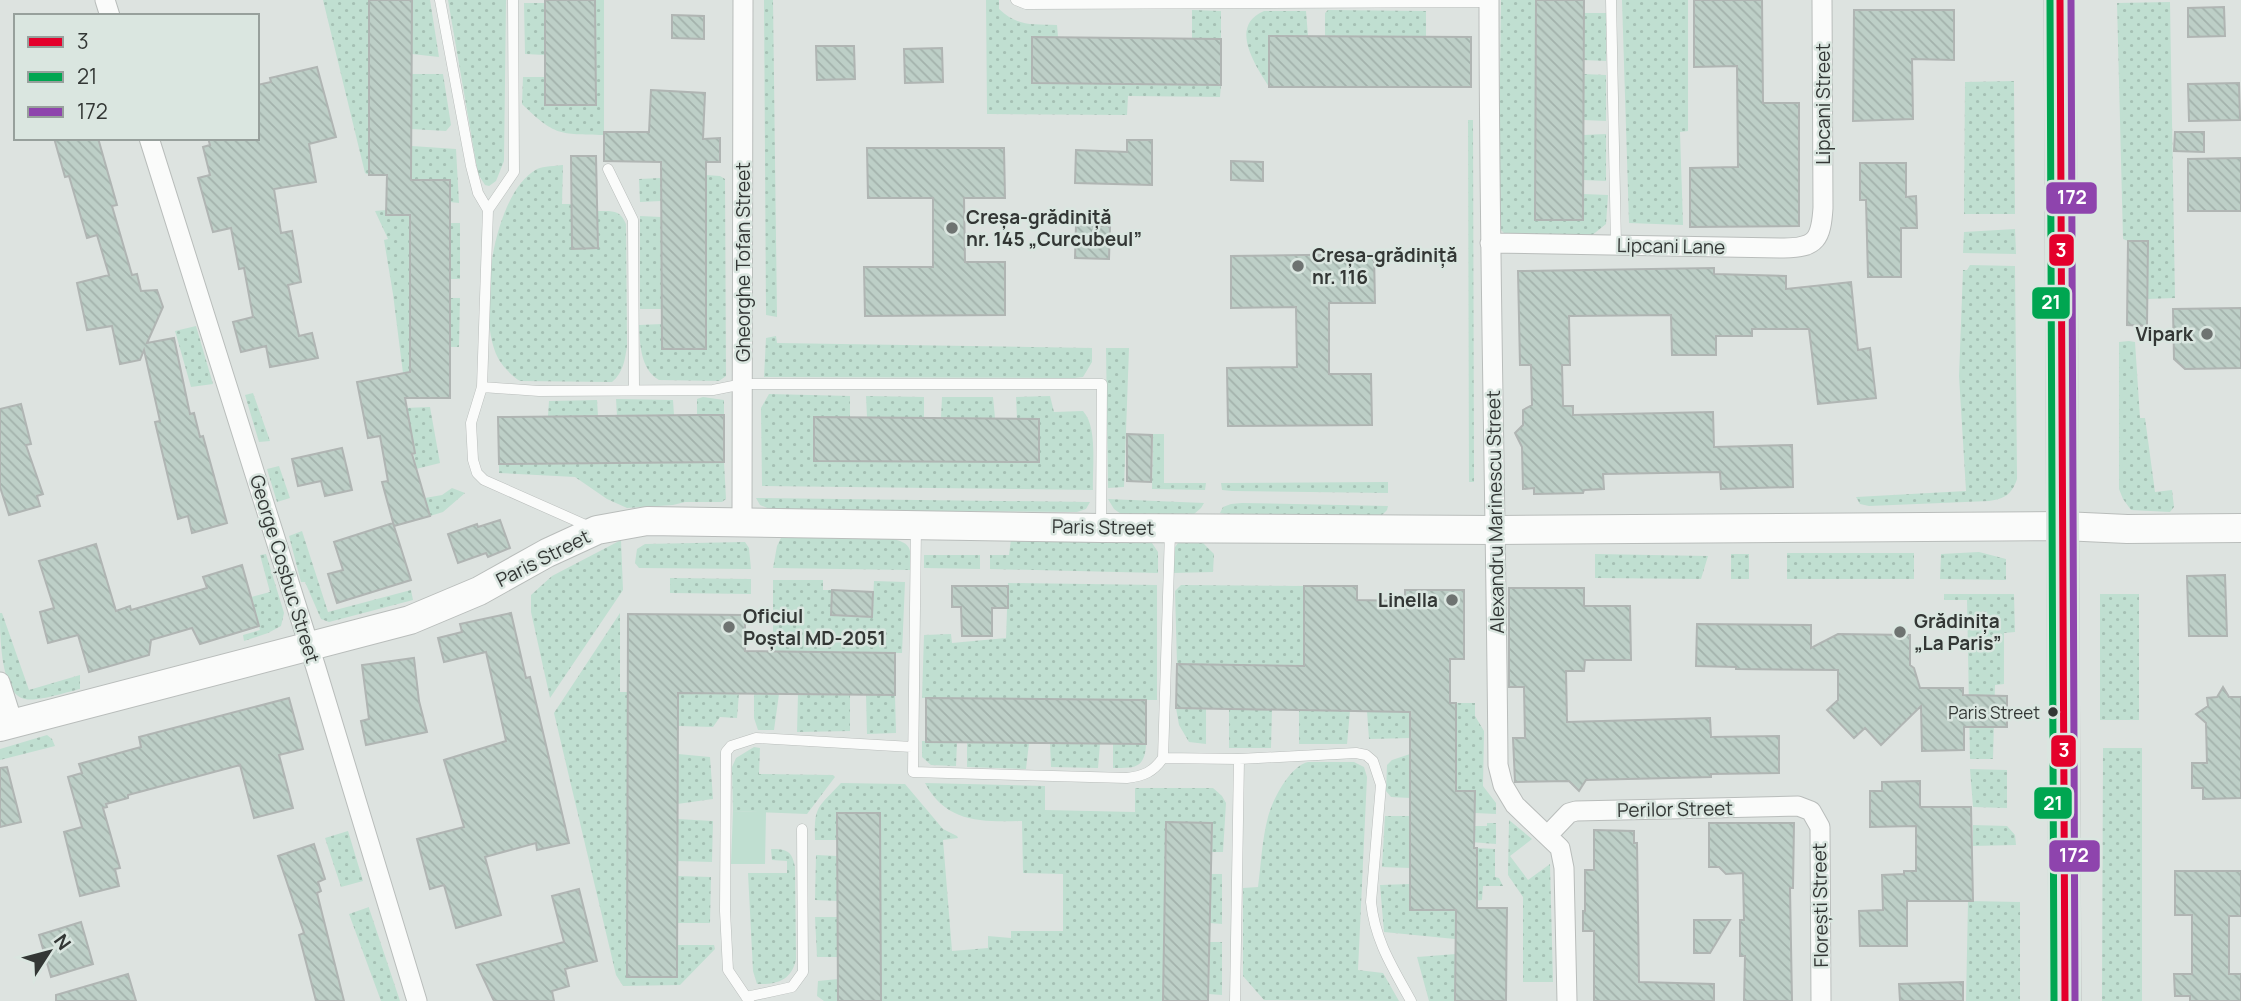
<svg xmlns="http://www.w3.org/2000/svg" width="2241" height="1001" font-family="Manrope,sans-serif">
<style>
.green{fill:#c0dfd1}
.garden{fill:url(#garden-dots)}
.building{fill:url(#building-back-hatch);stroke:#b0b5b3;stroke-width:2}
.lines{fill:none;stroke-linecap:round;stroke-linejoin:round}
.lane-casing{stroke:#b9bdbb;stroke-width:11}
.street-casing{stroke:#b9bdbb;stroke-width:21}
.secondary-casing{stroke:#b9bdbb;stroke-width:30}
.primary-casing{stroke:#b9bdbb;stroke-width:33}
.lane{stroke:#fafbfa;stroke-width:10}
.street{stroke:#fafbfa;stroke-width:19}
.secondary{stroke:#fafbfa;stroke-width:28}
.primary{stroke:#fafbfa;stroke-width:32}
.bus-1-casing{stroke:#dae6e0;stroke-width:12}
.bus-2-casing{stroke:#dae6e0;stroke-width:12}
.bus-3-casing{stroke:#dae6e0;stroke-width:12}
.bus-1{stroke:#e4002b;stroke-width:7}
.bus-2{stroke:#00a651;stroke-width:7}
.bus-3{stroke:#8e44ad;stroke-width:7}
.poi-dot{fill:#6e7371;stroke:#dae6e0;stroke-width:2.5}
.bus-dot{fill:#333735;stroke:#dae6e0;stroke-width:2.5}
.labels{text-anchor:middle;dominant-baseline:central;stroke-width:5;stroke-linejoin:round;paint-order:stroke}
.bus-label{font-size:17px;fill:#333735;stroke:#dae6e0;text-anchor:end}
.street-label{font-size:19px;fill:#333735;stroke:#dae6e0}
.poi-label{font-size:19px;font-weight:bold;fill:#333735;stroke:#dae6e0;text-anchor:start}
.line-badge{stroke:#dae6e0;stroke-width:2.5}
.badge-label{font-size:19px;text-anchor:middle;font-weight:bold;fill:#fff}
</style>
<defs>
<pattern id="garden-dots" width="8" height="8" patternUnits="userSpaceOnUse" patternTransform="scale(1.75)"><rect width="8" height="8" fill="#c0dfd1"/><path d="M2 2h.1M6 6h.1" fill="none" stroke="#a5c0b4" stroke-width="1.8" stroke-linecap="round"/></pattern>
<pattern id="building-back-hatch" width="6" height="6" patternUnits="userSpaceOnUse" patternTransform="scale(1.75)"><rect width="6" height="6" fill="#bdcfc7"/><path d="M-1 5l2 2M0 0l6 6M5-1l2 2" fill="none" stroke="#a3b2ac"/></pattern>
</defs>
<rect width="100%" height="100%" fill="#dde3e0"/>
<path class="green" d="M733,811L766,812L765,864H731Z"/>
<path class="garden" d="M323,0H369V175L365,173Z
M412,0H430L439,57L412,54Z
M448,0H506L504,161L496,181L489,186L485,185L478,174Z
M595,0H604V135C559,134 555,136 522,104L523,77H545Z
M764,0H773L777,317L766,315Z
M986,0H999V9C1018,27 1032,24 1057,25L1058,37L1032,38V83L1221,85L1220,97L1128,96L1127,115L987,114Z
M1501,0H1536V220H1582L1583,194L1608,195L1606,224L1591,236L1505,234L1500,229L1498,222Z
M1622,0H1688V131L1680,132L1683,225L1629,223Z
M2170,2L2175,298L2147,299L2128,241L2123,239L2117,3Z
M524,3H545V55L525,54Z
M1192,10L1221,11V39L1192,38Z
M1328,10L1426,11V36H1325V13Z
M1264,11H1306L1308,36L1269,37V87C1256,66 1228,26 1264,11Z
M1584,13H1606V61L1583,60Z
M412,74H443L451,125L446,131L411,129Z
M1583,74L1606,75V121L1583,120Z
M2014,81L2015,214H1964L1965,82Z
M1468,120H1473L1474,482H1469Z
M1606,134V181L1583,180V135Z
M412,146L456,149L459,203L450,202V180H411Z
M563,165L562,204H571L573,248H599L597,211C611,211 620,209 626,224L627,346C625,360 623,373 612,382L520,381C511,375 503,367 498,358C476,317 492,193 537,169C544,166 555,166 563,165Z
M705,175L720,176L725,179L726,376L719,381L659,380C640,369 640,343 639,325L662,324V349H706Z
M661,178V201L640,202L639,179Z
M386,210L410,215V398L406,397L393,294L384,240L388,239L375,211Z
M640,216L661,217L662,309H640Z
M450,223H460V279H450Z
M2015,229L2016,254L1963,253L1964,232Z
M1970,265L2015,266L2017,479C2012,494 2005,499 1989,501L1869,506L1860,504L1856,497L1966,491L1959,376L1963,270H1967Z
M450,298H460L459,347H450Z
M196,326L213,384L191,387L175,331Z
M776,336L777,343L1092,348V362L1083,377L1074,378L764,377L766,338Z
M2129,341L2135,342L2140,418H2145L2155,492L2172,490L2174,507L2170,512L2131,510L2123,499L2119,489V342Z
M1106,348H1129L1124,487L1108,488Z
M253,393L270,441L259,442L245,395Z
M769,394L850,396V417H814V461L1038,462L1039,419H1017L1016,397L1050,396L1054,412L1083,411C1098,427 1092,469 1093,490L762,486L761,408Z
M866,396L924,397V418L867,417Z
M703,397L724,400V415H697V399Z
M942,397H993L995,418H941Z
M616,399L673,400L674,415L617,416Z
M597,400L598,416H548L549,401Z
M430,407L440,463L416,469L411,433L404,408Z
M1153,434H1164V483H1206L1205,490L1152,489Z
M724,462L726,499L722,502H685L673,505L627,508L607,499L575,477L499,473V464Z
M279,466L290,498L277,502L267,469Z
M1388,482V493L1232,491L1222,490L1221,483Z
M452,488L465,493L443,512L430,516L425,498L442,495Z
M756,498L1090,502L1086,509L1077,512L772,510L760,505Z
M1108,499L1204,503L1201,508L1194,514H1121L1114,509Z
M1231,504L1242,503L1388,506L1387,510L1382,515H1230L1220,513L1223,507Z
M302,531L328,612L411,590L413,600L329,622L321,619L305,582H301L289,536Z
M781,538H890C913,544 911,548 910,570L773,568L777,546Z
M1011,539L1150,540L1158,552V573L990,569V555H1009Z
M621,540L623,590L550,698L531,612V595L552,576Z
M745,542L749,548L751,569L639,568L635,563L637,549L645,544Z
M1202,542L1214,554L1213,572L1173,573V550L1178,543Z
M1979,552L2006,559V580L1940,579L1941,554Z
M1787,553H1914V579H1787Z
M266,554L284,613L281,626L268,633L244,641L243,635L260,630L251,597L270,592L260,555Z
M1595,554L1708,556L1701,579L1595,578Z
M1731,554H1749V579H1731Z
M924,555H980V569L924,568Z
M670,578L751,579V594L670,593Z
M773,580H823V590H832L831,615L872,617L874,581L905,582L902,653L773,652Z
M1008,583L1157,585V700L922,698L924,635L951,634L952,643L1006,638Z
M1181,585L1304,586V666L1177,664L1175,591Z
M1944,594H2014L2015,632L2004,633V684L1995,685L1993,759H1970L1967,600H1944Z
M2100,594H2139V720H2100Z
M0,613H2L29,690L80,675V689C67,692 37,702 25,699C0,694 0,633 0,613Z
M620,613V692H628L627,977H676L677,945H714L715,949L680,985L623,986L616,975L554,713Z
M678,693H739L737,718L720,717L713,727L678,726Z
M754,694H779L774,730H758L754,718Z
M798,694L850,695V731L797,732Z
M866,695H895L896,733L867,734Z
M1411,702L1410,738L1369,739L1367,711Z
M1456,703H1475V716L1484,731L1483,786L1496,803V814L1475,813V791H1456Z
M1176,708H1206V744L1189,742L1179,725Z
M1229,709H1272L1271,748H1229Z
M1299,710L1350,711L1347,744H1299Z
M47,735L52,739L55,746L0,760V749Z
M922,741L957,742L956,766L931,765L922,757Z
M967,742L1029,743L1026,769L967,767Z
M1050,743L1100,744L1098,768L1051,767Z
M1113,744H1146C1145,769 1134,768 1113,768Z
M754,747L760,748L759,774L833,775L835,777L807,814L733,811L732,767L736,758Z
M2103,748H2142V1001H2102Z
M678,754L710,757L713,799L677,804Z
M1410,754V798L1391,797L1386,791L1387,765L1392,760Z
M1308,762H1354L1364,767L1367,777L1358,970L1383,973L1399,1001L1264,1000L1243,976V888L1258,887C1261,865 1262,839 1268,817C1273,799 1289,767 1308,762Z
M1970,769L2007,770V808L1973,807Z
M841,783L905,784L943,829L957,836L958,838L943,840L952,951L988,948V936L1011,938V931H1063V874L1023,873L1022,821C982,822 946,823 925,783L1045,786V810L1135,812V788H1213L1222,796L1226,803L1223,852H1211V823L1166,822L1163,1001H881L880,813H837V840H815C814,805 818,808 841,783Z
M1385,816H1410V868L1382,867Z
M677,819L713,821L712,862L677,861Z
M1509,820L1532,839L1510,856L1528,880L1550,864L1553,982H1523V897L1508,875Z
M1487,823H1496V844L1458,841V826H1487Z
M1973,825L2007,826L2015,835L2016,845L1973,846Z
M348,831L363,881L341,887L325,838Z
M1477,848L1495,849V877L1499,878L1503,886H1483L1482,900L1473,901L1457,871H1477Z
M771,849C787,849 792,851 795,867L796,959C792,980 777,985 757,984L753,971L748,873H787V861L772,860Z
M816,855L837,856L838,901L815,900Z
M1211,874H1222V924L1210,923Z
M677,876L711,877L710,923H677Z
M1410,884V910H1456L1455,939L1384,932L1380,885Z
M1968,901L2020,902V1001H1966Z
M369,907V908L400,1001H381L349,914Z
M815,917H838V957H817Z
M1210,942H1222V995L1209,994Z
M1456,954L1455,1001H1429L1417,957Z
M838,979V1001H824L817,996L818,981Z"/>
<path class="building" d="M369,0H412L411,180H450V398H405L415,453L412,454L430,516L394,526L382,482L388,481L380,436L368,438L357,382L410,372V215H386L387,175H369Z
M545,0H595L596,105H545Z
M1536,0H1584L1583,220H1535Z
M1694,0H1762L1763,103H1799V226L1690,227V168L1738,167L1737,66L1694,67Z
M2224,7L2225,36L2188,37V8Z
M1854,10H1954V60L1912,59L1913,119L1853,121Z
M672,15L704,16V39L672,38Z
M1269,36L1471,37V87H1269Z
M1032,37L1221,39V85L1032,83Z
M816,46H854L855,79L817,80Z
M942,48L943,82L905,83L904,49Z
M317,67L336,137L309,144L316,182L274,189L281,233L292,231L301,282L288,285L299,336L312,333L318,358L270,367L266,346L241,352L233,322L253,317L244,268L239,269L231,228L213,232L198,178L210,175L203,147L210,145L208,138H257V85L271,82L270,78Z
M2239,83L2240,120L2189,121L2188,84Z
M651,90L705,93L703,139L720,138V162H706V349H662L661,162L604,161V132H649Z
M2175,132H2204V152L2174,151Z
M54,138H98L117,205L112,206L132,275L137,274L141,291L157,290L163,307L147,343L174,338L190,414L194,413L200,437L203,436L227,523L192,533L188,516L178,519L155,422L160,421L144,350L140,360L120,364L112,326L87,330L77,283L109,275L97,235L87,238L69,176L65,177Z
M1127,140H1152V185L1075,183L1076,150L1127,152Z
M867,148H1004L1005,198H964L965,262H1005V315L865,316L864,267H933V198H868Z
M571,156H596L598,248L572,249Z
M2241,158V211H2188V159Z
M1231,161L1263,162V181L1231,180Z
M1860,163H1906V197L1916,196L1917,228H1901V277H1868L1866,200H1860Z
M1076,225L1110,226L1109,259L1075,258Z
M2128,241H2148L2147,326L2127,325Z
M1374,254L1375,303H1329V374H1371L1372,425L1228,426L1227,368L1297,367L1296,307L1231,308V256Z
M1714,268V274L1786,276V289L1851,282L1858,350L1870,348L1876,398L1818,404L1809,329H1752V336H1716V355H1672L1671,315L1569,316L1570,365H1562L1563,406H1573V415L1713,412L1714,447L1792,445L1793,487L1721,489L1720,472L1603,474L1604,489L1584,490L1583,493L1534,494V488L1523,489L1522,447L1515,433L1523,425V410L1532,405L1531,365H1520L1518,271Z
M2241,308V368L2185,369L2174,359L2173,309Z
M21,404L31,444L26,445L43,494L37,496L40,506L9,515L0,487V409Z
M697,415H724V462L499,464L498,417Z
M814,417L1039,419V462L814,461Z
M1127,434L1152,435L1151,482L1127,481Z
M342,448L352,490L325,496L321,481L298,486L292,459Z
M500,520L510,548L488,557L486,553L458,563L448,534L477,524L478,527Z
M393,523L411,580L337,603L328,574L343,570L334,542Z
M96,544L116,611L130,606L131,610L207,588L203,577L242,565L259,626L200,644L192,628L151,640L149,655L89,672L78,635L48,643L40,612L54,608L39,561Z
M2225,575L2227,636H2189L2187,576Z
M952,586H1008V608H992V636H962L961,607H952Z
M1304,586H1357V600L1405,601V590H1464V659H1450V703H1456V791H1475L1474,848H1477V908H1507L1506,1001H1455L1456,910H1410V712L1176,708L1177,664L1304,666Z
M1509,588H1584V606H1630L1631,660H1585L1584,671H1566L1567,722L1710,718L1711,737L1779,736V773L1711,774V777L1586,780L1579,791L1569,781L1515,782L1513,738H1525L1524,687H1509Z
M832,590L873,592L872,617L831,615Z
M511,613L526,678L530,677L569,843L537,850L536,843L485,857L501,915L456,928L444,885L430,889L417,839L464,827L444,760L506,741L486,652L444,662L438,638L462,632L460,624Z
M628,614L745,615V651L895,653V695L678,693L677,977H627Z
M1697,624L1811,625V648L1838,634L1910,635V665L1914,668L1920,688H1963V695L2007,696V727H1964V750L1922,751L1921,706L1881,745L1865,728L1854,738L1827,710L1838,700V670L1736,669V667L1696,666Z
M414,658L419,701L427,732L366,745L361,721L369,719L362,665Z
M2223,687L2229,697H2241V798L2203,799V788H2192V763H2207L2206,723L2196,714L2208,706L2207,698L2217,697Z
M289,698L303,749L279,755L293,808L254,818L240,765L128,795V798L106,804L107,807L103,808L120,868L115,869L119,886L80,896L64,832L82,827L68,777L82,773L79,764L141,747L139,737Z
M926,698L1146,700V744L926,742Z
M7,767L21,822L0,827V768Z
M1920,781V807H1971L1973,901H1907V946H1860L1859,911L1883,910L1882,875L1904,874V871H1916V826L1870,827V791H1882V782Z
M837,813H880L881,1001H838Z
M1166,822L1212,823L1208,1001H1163Z
M1709,823H1794L1793,888H1790L1792,1001H1744L1745,956H1740V920H1744L1743,873L1726,874L1719,867H1709Z
M1594,830L1634,831V843H1637L1639,982L1714,984V1001H1594V931H1583V911H1585V870H1594Z
M314,844L325,879L318,882L321,891L317,893L344,1001H316L299,935L304,933L278,856Z
M2175,871H2241V916H2229V974H2241V1001H2190V996H2175L2174,974H2192V915H2175Z
M579,889L597,961L565,969L569,986L552,991L554,1001H494L477,965L564,942L552,896Z
M1694,920H1730L1710,953H1694Z
M81,922L93,964L51,977L39,935Z
M128,974L136,1001H56V995Z
M1963,982V1001H1900L1899,984Z"/>
<g class="lines">
<g class="lane-casing">
<path id="lane" d="M440,0L471,166L478,193L488,210
M513,0L514,172L488,210L482,387L471,423L473,460L477,473L484,480L590,527
M1016,0L1026,4L1489,2
M1611,0L1616,245
M608,169L633,220L634,390
M482,387L539,391L713,390L743,384H1102L1101,527
M916,526L913,772L1127,778C1144,776 1153,772 1163,758L1170,532
M1163,758L1239,759L1356,753L1366,755L1373,761L1381,785L1371,902C1375,941 1393,968 1411,1001
M746,997L792,987L803,972L802,829
M749,1001L728,970L725,911L726,752L731,746L756,738L912,747
M1235,1001L1239,759"/>
</g>
<g class="street-casing">
<path id="street" d="M105,0L110,16
M1489,0C1489,255 1496,510 1498,765L1503,785L1515,805L1560,848L1564,868L1567,1001
M149,138L316,668L417,1001
M1490,243L1784,248C1817,248 1821,238 1823,208L1822,0
M742,524L743,0
M0,682L13,723
M1548,835L1569,813L1576,811L1798,806L1811,811L1820,827L1821,1001"/>
</g>
<g class="secondary-casing">
<path id="secondary" d="M0,727L410,620L479,591L547,553L597,530L647,521L1101,528L1496,530L2063,526L2127,529L2241,528"/>
</g>
<g class="primary-casing">
<path id="primary" d="M2060,0L2065,1001"/>
</g>
<use href="#lane" class="lane"/>
<use href="#street" class="street"/>
<use href="#secondary" class="secondary"/>
<use href="#primary" class="primary"/>
<g class="bus-1-casing">
<path id="bus-1" d="M2060,0L2065,1001"/>
</g>
<g class="bus-2-casing">
<path id="bus-2" d="M2050,0L2054,1001"/>
</g>
<g class="bus-3-casing">
<path id="bus-3" d="M2071,0L2075,1001"/>
</g>
<use href="#bus-1" class="bus-1"/>
<use href="#bus-2" class="bus-2"/>
<use href="#bus-3" class="bus-3"/>
</g>
<g class="poi-dot">
<circle cx="952" cy="228" r="7"/>
<circle cx="1298" cy="266" r="7"/>
<circle cx="2207" cy="334" r="7"/>
<circle cx="1452" cy="600" r="7"/>
<circle cx="729" cy="627" r="7"/>
<circle cx="1900" cy="632" r="7"/>
</g>
<circle class="bus-dot" cx="2053" cy="712" r="6"/>
<g class="labels">
<g class="bus-label">
<text x="2040" y="712">Paris Street</text>
</g>
<g class="street-label">
<text transform="translate(1823 104) rotate(-90)">Lipcani Street</text>
<text transform="translate(1671 246) rotate(1)">Lipcani Lane</text>
<text transform="translate(743 262) rotate(-90)">Gheorghe Tofan Street</text>
<text transform="translate(1495 512) rotate(-91)">Alexandru Marinescu Street</text>
<text transform="translate(1103 527) rotate(1)">Paris Street</text>
<text transform="translate(543 558) rotate(-27)">Paris Street</text>
<text transform="translate(285 569) rotate(73)">George Coșbuc Street</text>
<text transform="translate(1675 809) rotate(-1)">Perilor Street</text>
<text transform="translate(1820 905) rotate(-91)">Florești Street</text>
</g>
<g class="poi-label">
<text x="966" y="217">Creșa-grădiniță<tspan x="966" dy="22">nr. 145 „Curcubeul”</tspan></text>
<text x="1312" y="255">Creșa-grădiniță<tspan x="1312" dy="22">nr. 116</tspan></text>
<text x="2193" y="334" text-anchor="end">Vipark</text>
<text x="1438" y="600" text-anchor="end">Linella</text>
<text x="743" y="616">Oficiul<tspan x="743" dy="22">Poștal MD-2051</tspan></text>
<text x="1914" y="621">Grădinița<tspan x="1914" dy="22">„La Paris”</tspan></text>
</g>
</g>
<g class="line-badge">
<rect x="2045" y="181" width="53" height="34" rx="7" fill="#8e44ad"/>
<rect x="2048" y="233" width="27" height="34" rx="7" fill="#e4002b"/>
<rect x="2031" y="286" width="40" height="34" rx="7" fill="#00a651"/>
<rect x="2050" y="734" width="27" height="34" rx="7" fill="#e4002b"/>
<rect x="2033" y="786" width="40" height="34" rx="7" fill="#00a651"/>
<rect x="2048" y="839" width="53" height="34" rx="7" fill="#8e44ad"/>
</g>
<g class="badge-label">
<text x="2072" y="204">172</text>
<text x="2061" y="257">3</text>
<text x="2051" y="309">21</text>
<text x="2064" y="757">3</text>
<text x="2053" y="810">21</text>
<text x="2074" y="862">172</text>
</g>
<rect x="14" y="14" width="245" height="126" fill="#dae6e0" stroke="#97a09c" stroke-width="2"/>
<rect x="28" y="37" width="35" height="10" fill="#e4002b" stroke="#97a09c" stroke-width="2"/>
<text x="77" y="49" font-size="21" fill="#333735">3</text>
<rect x="28" y="72" width="35" height="10" fill="#00a651" stroke="#97a09c" stroke-width="2"/>
<text x="77" y="84" font-size="21" fill="#333735">21</text>
<rect x="28" y="107" width="35" height="10" fill="#8e44ad" stroke="#97a09c" stroke-width="2"/>
<text x="77" y="119" font-size="21" fill="#333735">172</text>
<g transform="translate(49 952) rotate(54)" stroke="#dae6e0" stroke-width="5" paint-order="stroke">
<path d="M0-5L12 26L0 18L-12 26Z" fill="#333735"/>
<text y="-10" font-size="19" font-weight="bold" text-anchor="middle" fill="#333735">N</text>
</g>
</svg>
